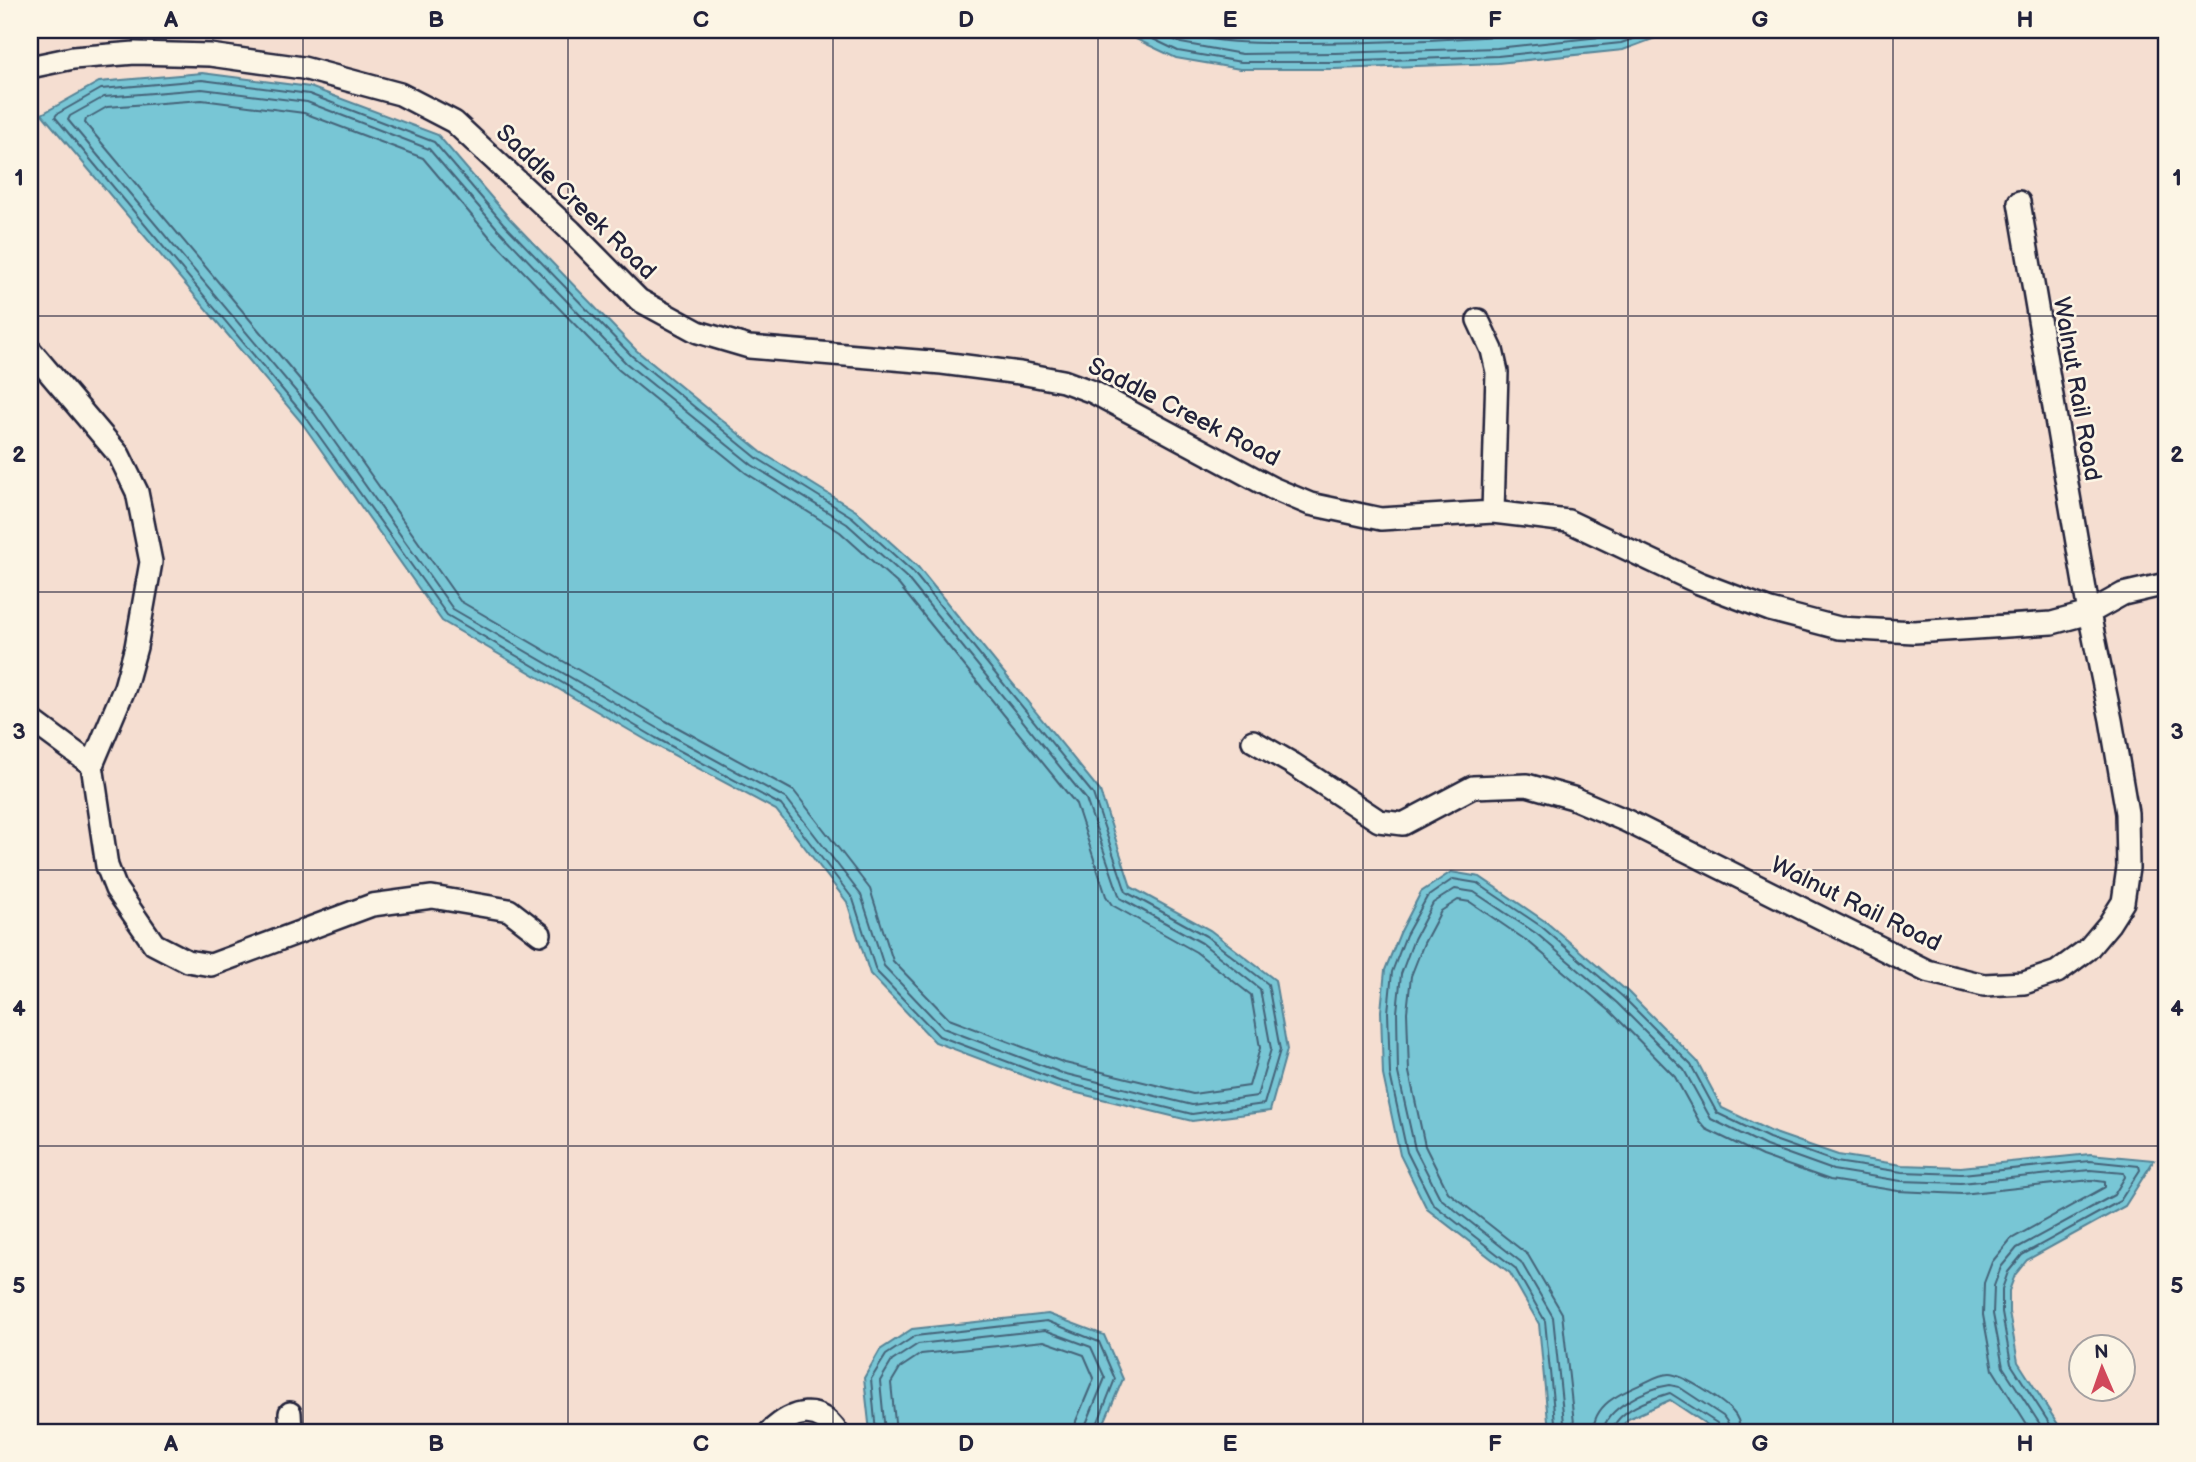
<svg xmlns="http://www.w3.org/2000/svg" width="2196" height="1462" font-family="'Balsamiq Sans',sans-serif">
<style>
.water{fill:#78c6d5;stroke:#568497;stroke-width:2}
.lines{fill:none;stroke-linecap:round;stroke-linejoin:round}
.shore{stroke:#446479;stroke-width:2}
.minor-casing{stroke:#22223b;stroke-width:26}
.minor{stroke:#fcf5e5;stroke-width:21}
.grid{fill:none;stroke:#22223b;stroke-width:2;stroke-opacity:0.55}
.labels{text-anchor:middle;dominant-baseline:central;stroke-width:5;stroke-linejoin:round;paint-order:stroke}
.street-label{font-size:24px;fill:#22223b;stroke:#fcf5e5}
.neatline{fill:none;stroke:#22223b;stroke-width:2.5}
.grid-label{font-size:23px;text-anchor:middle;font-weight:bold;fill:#22223b}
</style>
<rect width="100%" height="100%" fill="#f5ded1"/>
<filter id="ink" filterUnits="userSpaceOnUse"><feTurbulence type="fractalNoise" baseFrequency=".0143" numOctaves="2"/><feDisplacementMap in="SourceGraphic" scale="14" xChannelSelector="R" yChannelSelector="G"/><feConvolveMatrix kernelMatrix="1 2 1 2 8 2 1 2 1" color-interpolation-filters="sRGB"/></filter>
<g filter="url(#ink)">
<path class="water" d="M1117,30H1677L1623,50L1498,63L1335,69H1240L1176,58Z
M202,73L310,87L438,135L509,218L637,351L761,452L856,511L918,567L1100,791L1131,887L1210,930L1275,980L1287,1050L1270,1111L1192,1121L1057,1088L935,1042L870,974L847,902L776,810L653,744L442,621L302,423L42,114L99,82Z
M1451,872L1480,877L1546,922L1628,992L1697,1061L1722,1108L1772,1132L1838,1155L1902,1165L1961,1167L2090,1154L2154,1160L2125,1206L2027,1260L2015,1275L2009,1291V1312L2018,1362L2063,1432H1718L1670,1400L1628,1419L1617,1432H1549L1539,1324L1510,1273L1427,1209L1400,1155L1383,1075L1381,1011L1385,970L1400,933L1421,892Z
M1048,1314L1104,1335L1123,1379L1100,1432H870L864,1378L880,1350L912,1329Z"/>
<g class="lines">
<path class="shore" d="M1134,30L1178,51L1241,62H1335L1498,56L1621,43L1659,30
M1154,30L1181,43L1242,54L1335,53L1497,48L1619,35L1633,30
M1179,30C1211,45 1269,43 1305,43C1392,43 1480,39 1566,30
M202,80L309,94L434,142L503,223L632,356L757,458L852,517L913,572L1093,794L1126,892L1206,936L1268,984L1280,1050L1264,1104L1192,1114L1059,1081L939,1036L876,971L853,899L781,805L656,738L447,615L307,419L55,117L57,114L101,89Z
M202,89L307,102L429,149L497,228L626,363L752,465L847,524L907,578L1086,799L1120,898L1202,943L1260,989L1271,1049L1257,1096L1192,1105L1062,1073L943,1028L884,966L861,895L787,799L661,730L453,609L314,413L68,120L70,116L104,97Z
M202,100L304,113L423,158L489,236L619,370L746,473L840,532L899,585L1076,804L1106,896L1112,905L1196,952L1251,995L1260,1048L1249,1086L1193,1094L1065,1063L949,1019L893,961L870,889L794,791L666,721L460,601L323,407L85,123L86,119L107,107Z
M876,1432L871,1379L886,1355L915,1336L1047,1321L1099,1342L1115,1379L1094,1432
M885,1432L880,1381L892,1361L918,1344L1045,1330L1091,1347L1105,1378L1086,1424L1085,1432
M896,1432L891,1383L900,1368L921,1354L1044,1341L1084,1355L1094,1378L1076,1421L1075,1432
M1556,1432L1545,1321L1515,1268L1433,1204L1407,1152L1390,1074L1388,1012L1392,972L1406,935L1427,897L1453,879L1477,883L1542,927L1623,997L1691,1065L1717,1113L1769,1138L1836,1162L1902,1172L1962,1174L2090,1161L2139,1166L2140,1170L2120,1201L2022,1255L2008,1272L2002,1289V1313L2011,1364L2055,1432
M1565,1432L1553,1317L1521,1262L1440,1198L1415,1149L1398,1073L1397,1012L1401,974L1414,939L1433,903L1455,889L1474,892L1537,934L1617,1003L1684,1070L1711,1119L1766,1146L1833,1170L1901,1181L1961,1183L2090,1170L2124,1173L2125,1177L2114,1195L2017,1248L2001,1267L1994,1286L1993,1314L2003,1367L2045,1432
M1575,1432L1562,1313L1528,1255L1448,1192L1425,1146L1409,1072L1407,1012L1411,976L1424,943L1441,911L1458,900L1470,902L1530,943L1610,1011L1675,1077L1699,1121L1706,1129L1762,1156L1830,1180L1898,1191L1962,1194L2091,1180L2105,1182V1187L2011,1239L1992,1262L1984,1283L1983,1315L1993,1370L2032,1432
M1593,1432C1594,1403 1621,1393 1644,1383C1652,1379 1660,1374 1669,1374C1683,1374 1724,1402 1733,1412C1739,1418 1740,1425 1740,1432
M1603,1432C1605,1408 1648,1388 1670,1385L1679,1387L1723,1416L1728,1423L1730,1432
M1612,1432C1616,1410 1651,1399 1670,1393L1717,1423L1721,1432"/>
<g class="minor-casing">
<path id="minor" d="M30,67L73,58L135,53L210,55L303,68L400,94L454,122L571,231L639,300L698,332L749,347L942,363L1020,373L1063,381L1093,392L1272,488L1310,504L1381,519L1493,512L1568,521L1699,583L1770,610L1839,628L1914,632L2052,623L2089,613L2123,594L2166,584
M1478,320L1492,350L1497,372L1493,512
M30,350L119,455L137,492L151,562L136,647L125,687L92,765L107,866L116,889L154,944L187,961L211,965L372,905L432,897L509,910L540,934
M30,719L92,765
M1253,741L1293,764L1379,821L1403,824L1473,787L1527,785L1573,798L1627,821L1927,971L1984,985L2024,983L2057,972L2088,949L2109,924L2123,902L2128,868L2127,813L2111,720L2089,613L2019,202
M290,1413L291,1432
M770,1432C793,1410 818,1404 837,1432"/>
</g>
<use href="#minor" class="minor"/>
</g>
</g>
<path class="grid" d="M303,30V1432M568,30V1432M833,30V1432M1098,30V1432M1363,30V1432M1628,30V1432M1893,30V1432M30,316H2166M30,592H2166M30,870H2166M30,1146H2166"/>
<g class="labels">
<g class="street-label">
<text transform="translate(576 202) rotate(44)">Saddle Creek Road</text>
<text transform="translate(2077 389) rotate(80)">Walnut Rail Road</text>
<text transform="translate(1184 412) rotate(27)">Saddle Creek Road</text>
<text transform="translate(1856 904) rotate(26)">Walnut Rail Road</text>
</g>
</g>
<rect width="2196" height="1462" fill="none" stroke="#fcf5e5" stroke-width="77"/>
<g transform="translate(2102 1368) rotate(358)"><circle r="33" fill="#fcf5e5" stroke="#a5a1a1" stroke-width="2"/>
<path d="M0-5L12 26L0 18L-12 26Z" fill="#d1495b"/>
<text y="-10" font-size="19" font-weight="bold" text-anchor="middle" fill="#22223b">N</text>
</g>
<rect x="38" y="38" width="2120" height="1386" class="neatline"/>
<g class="grid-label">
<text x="171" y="27">A</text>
<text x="436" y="27">B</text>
<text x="701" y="27">C</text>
<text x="966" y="27">D</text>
<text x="1230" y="27">E</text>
<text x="1495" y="27">F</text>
<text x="1760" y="27">G</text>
<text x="2025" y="27">H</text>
<text x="19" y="185">1</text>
<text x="2177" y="185">1</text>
<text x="19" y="462">2</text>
<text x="2177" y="462">2</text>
<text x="19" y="739">3</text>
<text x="2177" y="739">3</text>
<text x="19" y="1016">4</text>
<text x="2177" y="1016">4</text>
<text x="19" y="1293">5</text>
<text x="2177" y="1293">5</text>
<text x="171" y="1451">A</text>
<text x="436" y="1451">B</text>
<text x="701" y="1451">C</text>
<text x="966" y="1451">D</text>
<text x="1230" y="1451">E</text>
<text x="1495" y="1451">F</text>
<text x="1760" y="1451">G</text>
<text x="2025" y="1451">H</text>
</g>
</svg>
